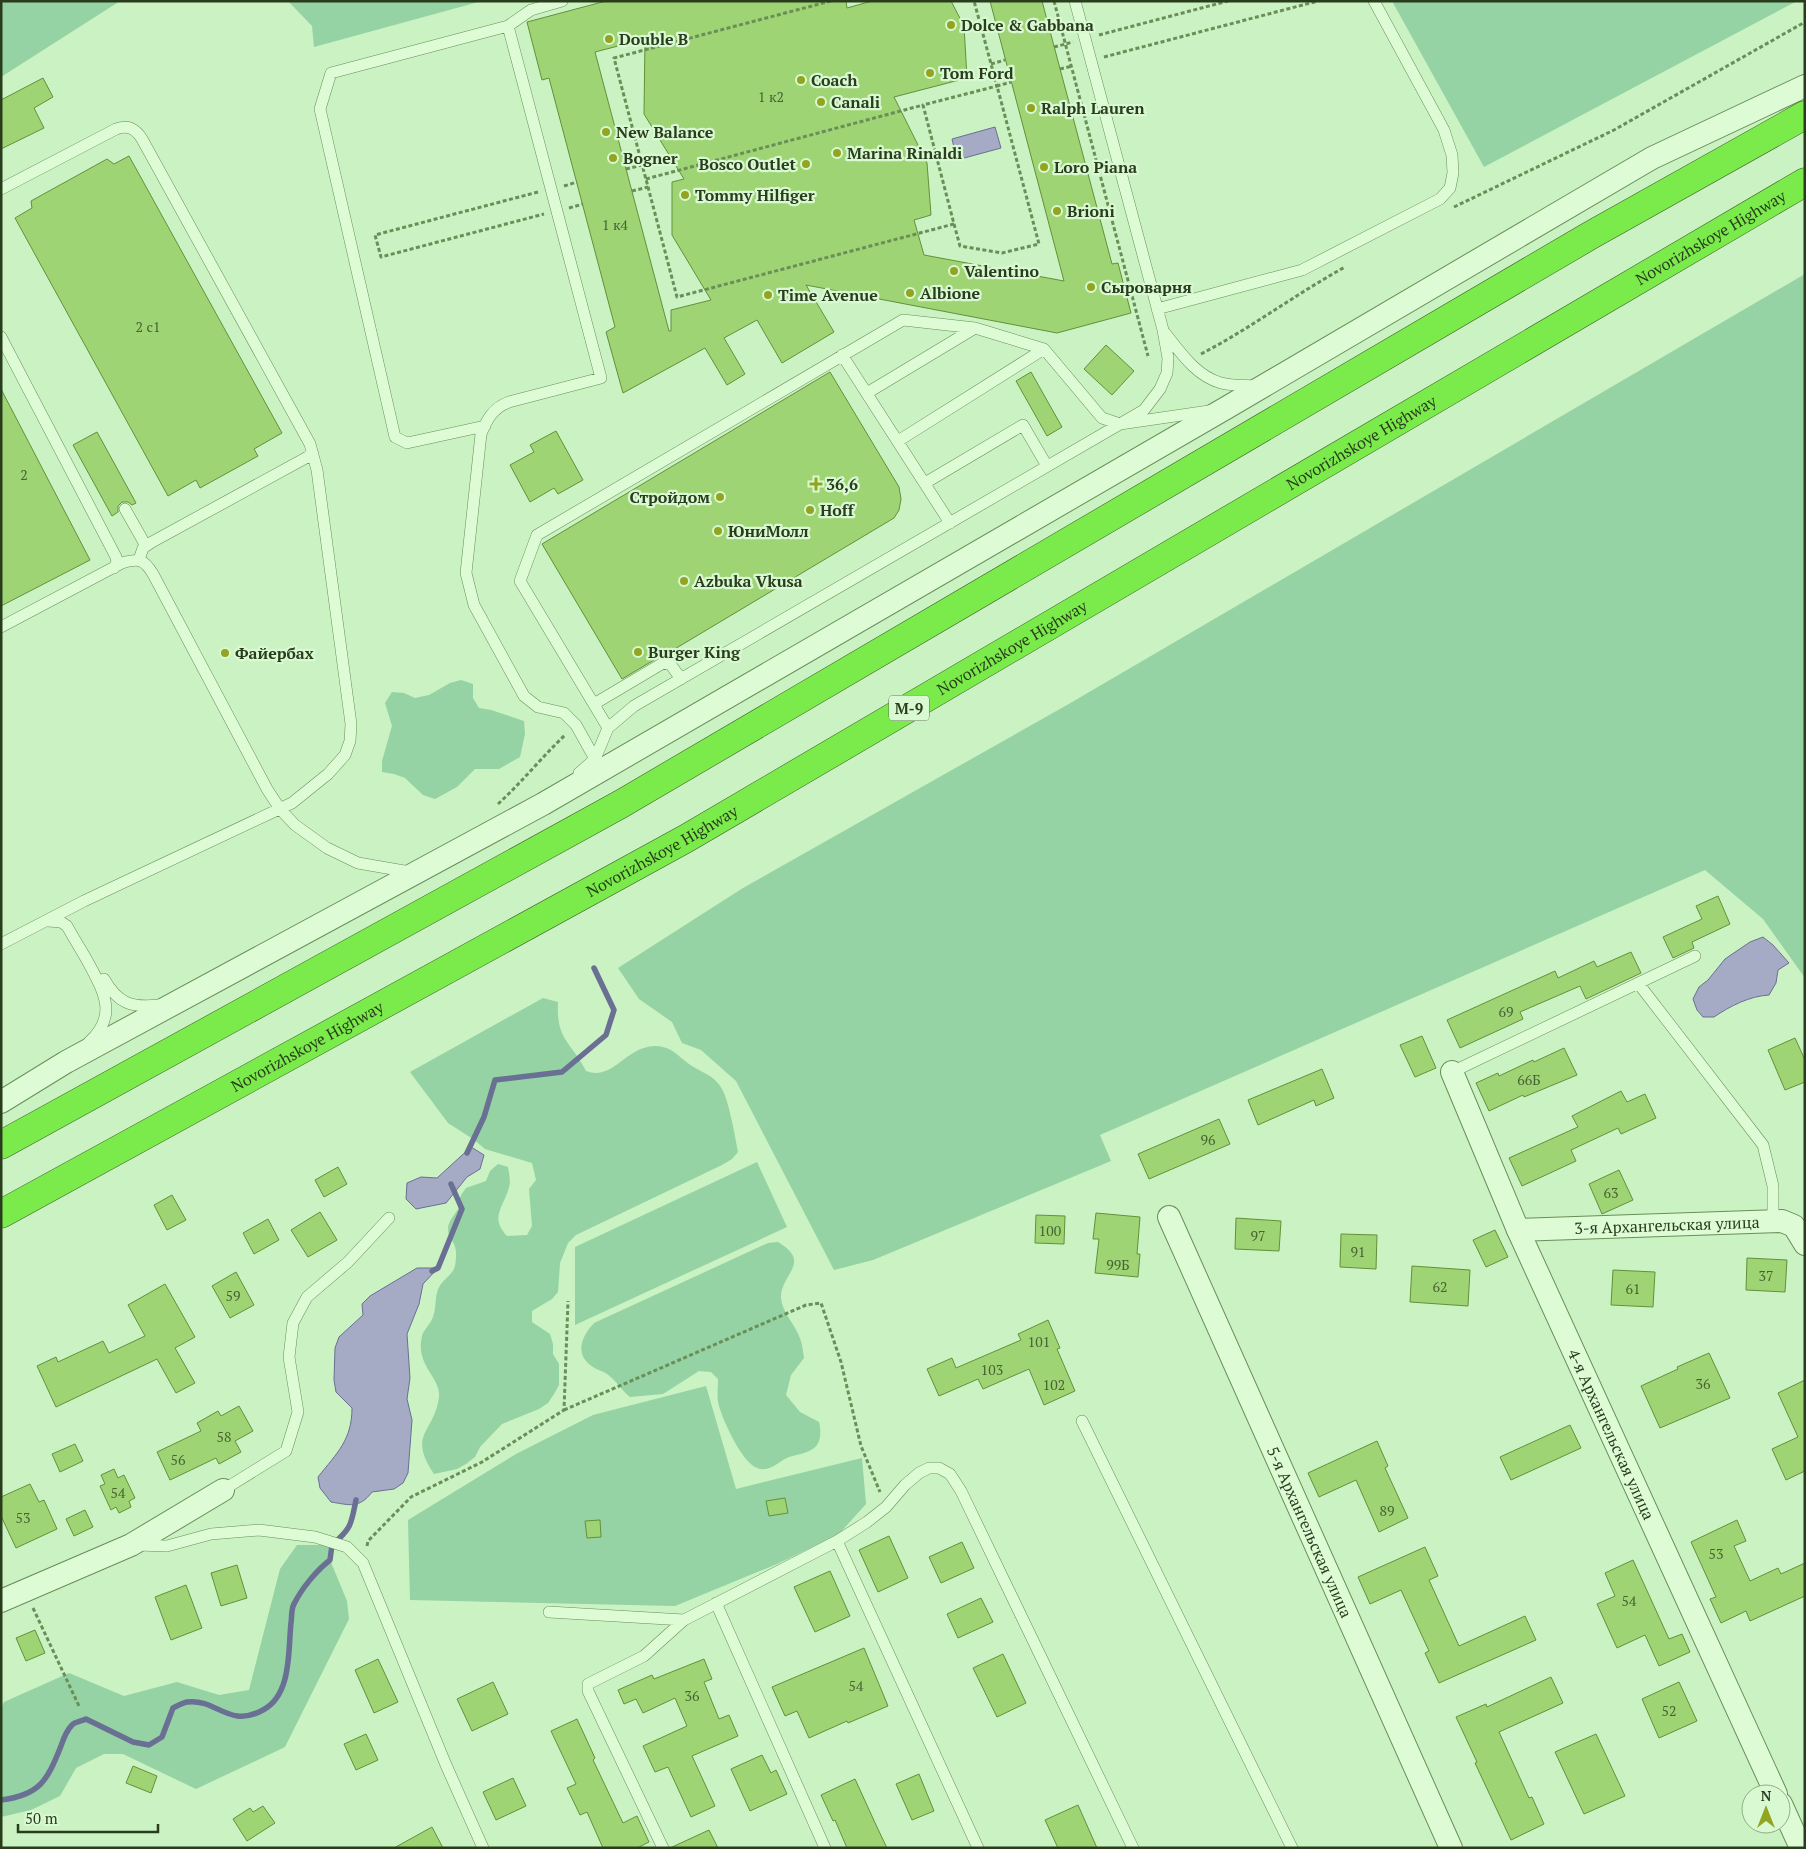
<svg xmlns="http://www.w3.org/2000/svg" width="1806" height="1849" font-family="'PT Serif',serif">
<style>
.green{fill:#95d2a4}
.water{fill:#a5aac5;stroke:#6a6f94}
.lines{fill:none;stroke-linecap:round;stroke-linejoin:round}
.stream{stroke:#6a6f94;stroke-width:5.5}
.building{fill:#9fd474;stroke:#63903a;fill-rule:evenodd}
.lane-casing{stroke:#6a8e57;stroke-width:12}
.street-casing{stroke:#6a8e57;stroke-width:24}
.highway-casing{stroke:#3f5c2c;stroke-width:29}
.path{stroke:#6a8e57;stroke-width:3;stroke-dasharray:4 2.5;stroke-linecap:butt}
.lane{stroke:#ddfcd6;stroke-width:11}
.street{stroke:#ddfcd6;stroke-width:22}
.highway{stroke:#7bea4b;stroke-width:28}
.poi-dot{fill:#93a421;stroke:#d9f9d3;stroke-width:2}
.labels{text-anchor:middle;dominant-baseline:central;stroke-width:4.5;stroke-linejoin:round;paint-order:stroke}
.number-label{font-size:14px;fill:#466333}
.shield{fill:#d9f9d3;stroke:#5e7554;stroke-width:1}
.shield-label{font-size:15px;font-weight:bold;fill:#293d1d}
.poi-label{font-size:16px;font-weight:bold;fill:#293d1d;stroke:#d9f9d3;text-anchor:start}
.street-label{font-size:16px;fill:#293d1d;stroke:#d9f9d3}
</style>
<rect width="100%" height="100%" fill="#caf2c2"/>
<path class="green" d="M1,1H120L1,77Z
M288,1H482L314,47L312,26Z
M1392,1H1797L1484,167Z
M1805,274V978L1763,919L1705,870L1100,1135L1111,1161L873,1260L834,1270L736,1081L701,1050L682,1043L672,1022L639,999L618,968L743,888L1067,705Z
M461,680L473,684V698L479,708L491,710L524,721L525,734L520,757L499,769H475L457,787L435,799L423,795L405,778L394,774L382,772V761L392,726L385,703L392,692L404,693L415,698L429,695L450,683Z
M543,998L558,1002C556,1041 571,1041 586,1071C610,1080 623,1054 644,1048C649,1046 657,1045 663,1047C674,1049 682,1060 692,1066C703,1073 715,1076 722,1089C729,1101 735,1136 738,1152L732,1159L722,1165L576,1235L568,1243L560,1263L558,1292L552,1299L532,1311V1322L550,1334L553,1344V1354L559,1364V1385L554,1394L548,1403L539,1409L502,1424L480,1447L475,1457L466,1464L457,1469L434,1474C407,1433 434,1434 439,1397C441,1377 415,1366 422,1336C423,1330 431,1324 433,1317C437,1306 434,1293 441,1284C445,1279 451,1275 454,1269C456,1265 457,1251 455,1247C453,1240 448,1237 448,1229C448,1221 454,1216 458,1209C459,1205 458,1201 460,1198C461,1194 464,1191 466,1188L486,1181L490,1171L498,1164L508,1167C509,1174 511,1181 509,1187C504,1207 489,1217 507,1236L527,1235L532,1226L529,1189L536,1180L532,1163L485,1149L473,1139L448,1123L410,1072Z
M757,1162L787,1227L575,1325V1247Z
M778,1242C813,1263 780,1274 781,1298C782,1312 794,1323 799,1336C802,1342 803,1351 804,1358L791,1375L786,1395L800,1412L819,1422C821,1429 821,1439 817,1445C811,1453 798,1454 789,1457C779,1461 770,1473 757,1468C742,1463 721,1417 718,1402C717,1395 718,1386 718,1379L711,1372L699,1371L663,1394L630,1397C621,1390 616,1380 607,1374C603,1371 597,1370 593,1367C574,1355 581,1337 594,1323L768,1243Z
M706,1386L736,1489L862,1458L866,1504L839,1534L777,1564L675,1606L410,1600L408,1520L516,1454L593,1415Z
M297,1545H332L330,1560L347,1601L349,1619L285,1747L196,1789L123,1754H104L76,1768L60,1796L31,1810L1,1817V1709L4,1702L69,1673L124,1696L177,1682L219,1695L249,1690L280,1569Z"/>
<path class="water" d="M995,127L1001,148L957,160L952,139Z
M1763,937L1773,945L1789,963L1778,970L1776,983L1769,995C1750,996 1730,1006 1714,1017H1703L1697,1010L1693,999L1699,987L1708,980L1725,959L1750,942Z
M471,1147L484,1155L480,1169L467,1177L446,1203L416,1209L406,1199L407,1183L421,1177L437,1178Z
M417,1268H438L423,1284L419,1304L407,1334L410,1378L407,1399L412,1420L408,1473L403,1483L394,1489L372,1492C359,1509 350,1505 331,1502L320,1488L318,1477C337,1453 352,1440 352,1408L336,1392L334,1380L335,1348L339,1337L363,1315L362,1304L370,1296Z"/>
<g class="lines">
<path class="stream" d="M467,1153L484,1117L495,1080L562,1072L606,1035L614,1010L594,968
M432,1271L438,1268L462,1209L451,1184
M1,1800C40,1795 47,1781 61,1746C63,1740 67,1730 72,1725C75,1722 82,1721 86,1719L133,1742L149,1745L162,1737L173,1708C177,1706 182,1703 187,1702C217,1698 228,1729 263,1710C292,1695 288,1650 291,1623C292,1617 291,1609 294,1604C302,1588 316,1571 330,1560L332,1545C352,1528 351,1524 356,1500"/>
</g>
<path class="building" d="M606,1H846L847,8L872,1H951L964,26L967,78L894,97L927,163L931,215L914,220L924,255L1064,281L990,1H1042L1112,264L1118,263L1131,313L1057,333L806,285L834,332L782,363L757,320L724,338L745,374L727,385L705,348L623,393L606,332L615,327L549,78L542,80L527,22ZM645,39L644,114L684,179L672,182V235L711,300L671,310V331H669L595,52Z
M43,78L53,97L34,108L44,128L1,149V100Z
M129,156L282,433L254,449L258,456L200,488L196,480L168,496L15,218L32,208L31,201L107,159L114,164Z
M1106,345L1134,371L1112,395L1084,369Z
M830,372L899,487L901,499L899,510L894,518L663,656L659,657L622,679L542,544Z
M1031,372L1062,427L1047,436L1016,381Z
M1,389L90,560L1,606Z
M556,431L583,480L558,494L554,488L530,502L510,465L534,452L530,445Z
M97,432L136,503L132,505L128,502H122L118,506V512L112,516L73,445Z
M1718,896L1730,924L1692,942L1694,948L1673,958L1663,937L1702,919L1696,906Z
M1631,952L1641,973L1586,999L1580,986L1520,1012L1523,1019L1460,1048L1447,1020L1555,971L1558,978L1594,961L1597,967Z
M1422,1036L1436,1068L1415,1077L1400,1045Z
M1795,1038L1805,1060V1082L1785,1090L1768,1050Z
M1564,1048L1577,1075L1524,1097L1523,1095L1489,1111L1476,1083L1498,1073L1499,1076L1533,1060L1534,1062Z
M1322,1069L1334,1098L1316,1106L1314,1100L1258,1125L1248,1100Z
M1621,1091L1627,1102L1645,1094L1656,1118L1621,1134L1618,1128L1571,1150L1576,1161L1522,1186L1509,1158L1578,1127L1572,1116Z
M1219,1119L1230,1144L1149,1179L1138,1154Z
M338,1167L347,1184L324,1197L315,1180Z
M1619,1170L1633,1200L1602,1214L1589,1184Z
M172,1195L186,1220L167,1230L154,1205Z
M320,1212L337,1240L308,1257L291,1230Z
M1096,1213L1140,1217L1137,1254H1140L1138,1277L1095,1273L1099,1239H1093Z
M1036,1215L1065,1216L1064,1244L1035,1243Z
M1236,1218L1281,1221L1279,1251L1235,1249Z
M268,1219L279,1240L254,1254L243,1233Z
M1495,1230L1508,1257L1486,1267L1473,1240Z
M1341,1234L1377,1235L1376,1269L1340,1267Z
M1747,1258L1787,1260L1785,1292L1746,1290Z
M1412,1266L1470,1270L1468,1306L1410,1302Z
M1613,1270L1655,1272L1653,1307L1611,1305Z
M236,1272L254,1305L230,1318L212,1286Z
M165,1284L195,1337L175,1348L195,1383L176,1393L157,1359L56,1407L37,1366L56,1357L58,1362L103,1341L109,1353L145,1336L128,1305Z
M1048,1320L1060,1348L1057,1349L1075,1391L1044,1405L1029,1369L983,1389L978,1379L939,1396L927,1369L952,1358L956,1368L1021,1340L1018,1334Z
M1709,1353L1730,1398L1660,1428L1641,1386L1678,1369L1677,1367Z
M1805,1380V1471L1786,1480L1772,1449L1798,1437L1778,1393Z
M239,1406L253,1431L235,1441L241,1452L219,1464L216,1458L170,1480L157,1452L201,1431L197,1423L218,1411L221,1416Z
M1570,1425L1581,1448L1511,1480L1500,1457Z
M1377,1441L1388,1466L1385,1468L1408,1518L1379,1532L1356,1480L1319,1497L1308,1473Z
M75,1444L83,1461L60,1472L52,1454Z
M114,1469L118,1478L124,1475L135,1498L129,1501L131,1507L119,1513L116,1507L111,1510L100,1486L105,1484L101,1475Z
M30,1484L39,1502L44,1500L57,1529L16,1548L1,1516V1497Z
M785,1498L788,1513L769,1516L766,1501Z
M85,1510L93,1527L74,1536L66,1519Z
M600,1520L601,1537L587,1538L585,1521Z
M1737,1520L1746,1541L1734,1546L1750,1581L1778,1568L1781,1574L1805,1563V1596L1750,1621L1746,1611L1721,1623L1710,1599L1716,1597L1691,1542Z
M889,1536L908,1578L878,1592L859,1550Z
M962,1542L974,1568L941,1583L929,1557Z
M1425,1547L1438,1576L1429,1580L1459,1646L1525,1616L1536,1640L1439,1683L1425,1653L1429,1651L1401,1590L1370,1604L1358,1577Z
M1633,1560L1669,1639L1682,1634L1690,1652L1659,1666L1645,1635L1617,1648L1597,1604L1615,1596L1605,1573Z
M237,1565L247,1598L221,1606L211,1573Z
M830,1571L850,1616L815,1632L794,1587Z
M186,1585L202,1628L171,1640L155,1597Z
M981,1598L993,1622L958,1638L947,1614Z
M35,1630L45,1653L26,1661L16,1638Z
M864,1648L888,1706L848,1723L847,1721L809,1738L797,1711L785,1716L772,1687Z
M1003,1654L1026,1703L997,1717L973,1668Z
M378,1659L398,1702L374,1713L355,1670Z
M704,1659L712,1679L704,1682L719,1719L729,1715L738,1736L692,1756L715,1806L691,1817L668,1767L655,1772L643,1746L687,1726L675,1698L643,1713L636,1699L624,1704L618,1690L652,1675L654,1679Z
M1551,1677L1563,1703L1499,1732L1529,1798L1532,1797L1544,1824L1511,1840L1475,1763L1477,1762L1456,1717L1486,1704L1487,1707Z
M493,1682L508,1714L472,1731L457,1699Z
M1679,1682L1697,1721L1659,1738L1642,1699Z
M577,1719L595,1758L593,1760L623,1823L637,1816L649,1842L637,1848H603L587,1812L580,1815L567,1788L576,1784L551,1731Z
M366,1734L378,1760L356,1770L344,1744Z
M1596,1734L1625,1796L1584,1814L1555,1752Z
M762,1755L771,1773L776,1770L787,1794L750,1811L731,1769Z
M133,1766L157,1776L151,1793L126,1783Z
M919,1774L934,1811L912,1820L896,1784Z
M513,1778L526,1806L496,1820L483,1792Z
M855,1779L876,1825L887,1848H847L835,1820L833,1821L821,1795Z
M1078,1805L1097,1848H1058L1045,1820Z
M263,1806L275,1823L247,1841L233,1819L250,1808L253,1812Z
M432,1827L443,1848H394Z
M709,1830L718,1848H670Z"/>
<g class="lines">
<g class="lane-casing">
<path id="lane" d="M562,1L531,10L508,26L601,378L509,402C493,408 487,419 481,434L466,573L474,605L524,696L538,707L564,713L576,725L595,759
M1,189L116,129C128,125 135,128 142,139L310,444L317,470L351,724L350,741L345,755L328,774L292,803L84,901L1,944
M1157,309L1302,270L1440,199L1450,188L1453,173L1452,155L1444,130L1374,1
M1165,333C1180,352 1196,376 1221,383C1232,386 1245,385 1257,386
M1,337L116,557L117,562L114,568
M842,355L950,523
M867,393L975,328
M485,426L407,443L395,437L320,109L331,73L508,26
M898,441L1044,349
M925,483L1023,425L1047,466
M125,509L146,546
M139,560L143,548L152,542L313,454
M1,627L122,563C139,558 144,559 153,574L267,789L280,809L295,825L327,848L358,863L410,872
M594,704L663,663L671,665L681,679
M608,728L520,581L537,535L903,320L975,328L1044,349L1102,418L1120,424L1209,411
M579,773L595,759L608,728L634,706L1120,424L1144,410L1160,389L1167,373L1168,358L1163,330L1075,1
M48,921L61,922L67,926C74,939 82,951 89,964C104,992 118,1016 89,1042
M104,979C118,1004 132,1008 159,1005
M1638,983L1763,1145L1773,1186V1221
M1452,1072L1695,956
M1082,1421L1292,1848
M223,1490L286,1451L298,1412L289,1357L293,1323L307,1297L348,1262L389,1218
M837,1541L978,1848
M137,1545L167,1546L211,1534L259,1530L315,1537L347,1547L363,1563L446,1765L483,1848
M716,1603L825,1848
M549,1612L684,1620
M663,1848L588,1691V1684L644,1656L684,1620L837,1541L867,1522L886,1507L905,1485L919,1473L929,1468H939L950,1474L961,1491L1133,1848"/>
</g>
<g class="street-casing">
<g id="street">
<path id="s1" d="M1452,1072L1518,1230L1776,1794"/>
<path d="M1,1102L66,1062L543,804L1226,408L1652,158L1805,86"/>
<path id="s2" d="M1169,1217L1451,1848"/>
<path id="s3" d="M1518,1230L1782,1221L1794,1226L1805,1244"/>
<path d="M1,1601L131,1545L223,1490"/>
<path d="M1781,1804L1801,1848"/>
</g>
</g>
<g class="highway-casing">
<g id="highway">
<path d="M1,1145L621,804L1591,235L1805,115"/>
<path id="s4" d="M1,1214L687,838L1805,182"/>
</g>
</g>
<path class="path" d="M831,1L614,58L677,297L954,224L923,105L997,86L974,1
M1054,1L1148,356
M1099,35L1228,1
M1054,47L1073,42
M1104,57L1318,1
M991,64L1005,60
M1060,69L1072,66
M626,169L642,165
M646,179L923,105
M564,186L577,182
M632,191L648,187
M538,192L375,235L381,257L544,214
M1454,207L1614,130L1805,22
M569,208L583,204
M954,224L960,246L1002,253L1039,244L997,86L1011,82
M1201,354C1251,328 1296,294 1345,267
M498,804C522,782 542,757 565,735
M564,1410L806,1305L821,1303L841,1362L861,1446L880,1492
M367,1546L368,1541L411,1497L482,1462L564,1410L568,1301
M33,1608L79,1706"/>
<use href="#lane" class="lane"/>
<use href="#street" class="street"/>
<use href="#highway" class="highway"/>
</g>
<g class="poi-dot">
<circle cx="951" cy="25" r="5"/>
<circle cx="609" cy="39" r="5"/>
<circle cx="930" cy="73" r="5"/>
<circle cx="801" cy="80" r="5"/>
<circle cx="821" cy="102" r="5"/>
<circle cx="1031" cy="108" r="5"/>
<circle cx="606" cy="132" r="5"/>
<circle cx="837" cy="153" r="5"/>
<circle cx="613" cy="158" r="5"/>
<circle cx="806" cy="164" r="5"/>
<circle cx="1044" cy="167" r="5"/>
<circle cx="685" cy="195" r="5"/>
<circle cx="1057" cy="211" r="5"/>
<circle cx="954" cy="271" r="5"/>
<circle cx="1091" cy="287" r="5"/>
<circle cx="910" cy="293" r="5"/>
<circle cx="768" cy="295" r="5"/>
<path d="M813.5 476.5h5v5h5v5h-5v5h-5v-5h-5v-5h5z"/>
<circle cx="720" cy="497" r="5"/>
<circle cx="810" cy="510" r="5"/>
<circle cx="718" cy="531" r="5"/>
<circle cx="684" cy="581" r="5"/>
<circle cx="638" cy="652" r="5"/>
<circle cx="225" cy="653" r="5"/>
</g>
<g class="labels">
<g class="number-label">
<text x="771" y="96">1 к2</text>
<text x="615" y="224">1 к4</text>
<text x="148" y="326">2 с1</text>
<text x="24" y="474">2</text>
<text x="1506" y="1011">69</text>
<text x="1529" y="1079">66Б</text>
<text x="1208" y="1139">96</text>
<text x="1611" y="1192">63</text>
<text x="1050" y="1230">100</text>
<text x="1258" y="1235">97</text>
<text x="1358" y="1251">91</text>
<text x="1118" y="1264">99Б</text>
<text x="1766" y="1275">37</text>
<text x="1440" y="1286">62</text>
<text x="1633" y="1288">61</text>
<text x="233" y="1295">59</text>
<text x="1039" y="1341">101</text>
<text x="992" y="1369">103</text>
<text x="1703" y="1383">36</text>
<text x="1054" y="1384">102</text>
<text x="224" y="1436">58</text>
<text x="178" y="1459">56</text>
<text x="118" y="1492">54</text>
<text x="1387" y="1510">89</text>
<text x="23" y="1517">53</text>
<text x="1716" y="1553">53</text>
<text x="1629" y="1600">54</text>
<text x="856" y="1685">54</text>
<text x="692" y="1695">36</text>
<text x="1669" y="1710">52</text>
</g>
<rect class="shield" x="889" y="695.5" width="40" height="25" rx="4"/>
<g class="shield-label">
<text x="909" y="708">М-9</text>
</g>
<g class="poi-label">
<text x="961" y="25">Dolce &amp; Gabbana</text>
<text x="619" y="39">Double B</text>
<text x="940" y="73">Tom Ford</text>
<text x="811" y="80">Coach</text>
<text x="831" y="102">Canali</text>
<text x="1041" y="108">Ralph Lauren</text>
<text x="616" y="132">New Balance</text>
<text x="847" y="153">Marina Rinaldi</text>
<text x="623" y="158">Bogner</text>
<text x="796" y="164" text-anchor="end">Bosco Outlet</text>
<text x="1054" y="167">Loro Piana</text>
<text x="695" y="195">Tommy Hilfiger</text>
<text x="1067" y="211">Brioni</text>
<text x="964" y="271">Valentino</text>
<text x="1101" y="287">Сыроварня</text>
<text x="920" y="293">Albione</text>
<text x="778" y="295">Time Avenue</text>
<text x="826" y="484">36,6</text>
<text x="710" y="497" text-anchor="end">Стройдом</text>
<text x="820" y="510">Hoff</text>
<text x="728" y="531">ЮниМолл</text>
<text x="694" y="581">Azbuka Vkusa</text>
<text x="648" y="652">Burger King</text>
<text x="235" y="653">Файербах</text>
</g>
<g class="street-label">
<text stroke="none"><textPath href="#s4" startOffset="1969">Novorizhskoye Highway</textPath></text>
<text stroke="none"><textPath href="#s4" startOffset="1564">Novorizhskoye Highway</textPath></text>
<text stroke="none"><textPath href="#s4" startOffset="1159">Novorizhskoye Highway</textPath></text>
<text stroke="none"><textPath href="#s4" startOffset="754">Novorizhskoye Highway</textPath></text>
<text stroke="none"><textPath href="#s4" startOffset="349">Novorizhskoye Highway</textPath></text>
<text stroke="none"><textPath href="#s3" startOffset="149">3-я Архангельская улица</textPath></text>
<text stroke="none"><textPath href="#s1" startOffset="396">4-я Архангельская улица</textPath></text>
<text stroke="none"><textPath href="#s2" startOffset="345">5-я Архангельская улица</textPath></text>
</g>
</g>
<rect width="1806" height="1849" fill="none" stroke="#293d1d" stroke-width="5"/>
<g transform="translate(1766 1809)"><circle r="24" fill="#d9f9d3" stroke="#93ae8a"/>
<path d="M0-4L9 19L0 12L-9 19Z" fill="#93a421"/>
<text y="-8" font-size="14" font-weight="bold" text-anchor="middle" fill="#293d1d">N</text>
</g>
<path d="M18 1824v8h140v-8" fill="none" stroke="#293d1d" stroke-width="2.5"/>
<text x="25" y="1824" font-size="15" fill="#293d1d" stroke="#d9f9d3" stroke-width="4" paint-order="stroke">50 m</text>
</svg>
